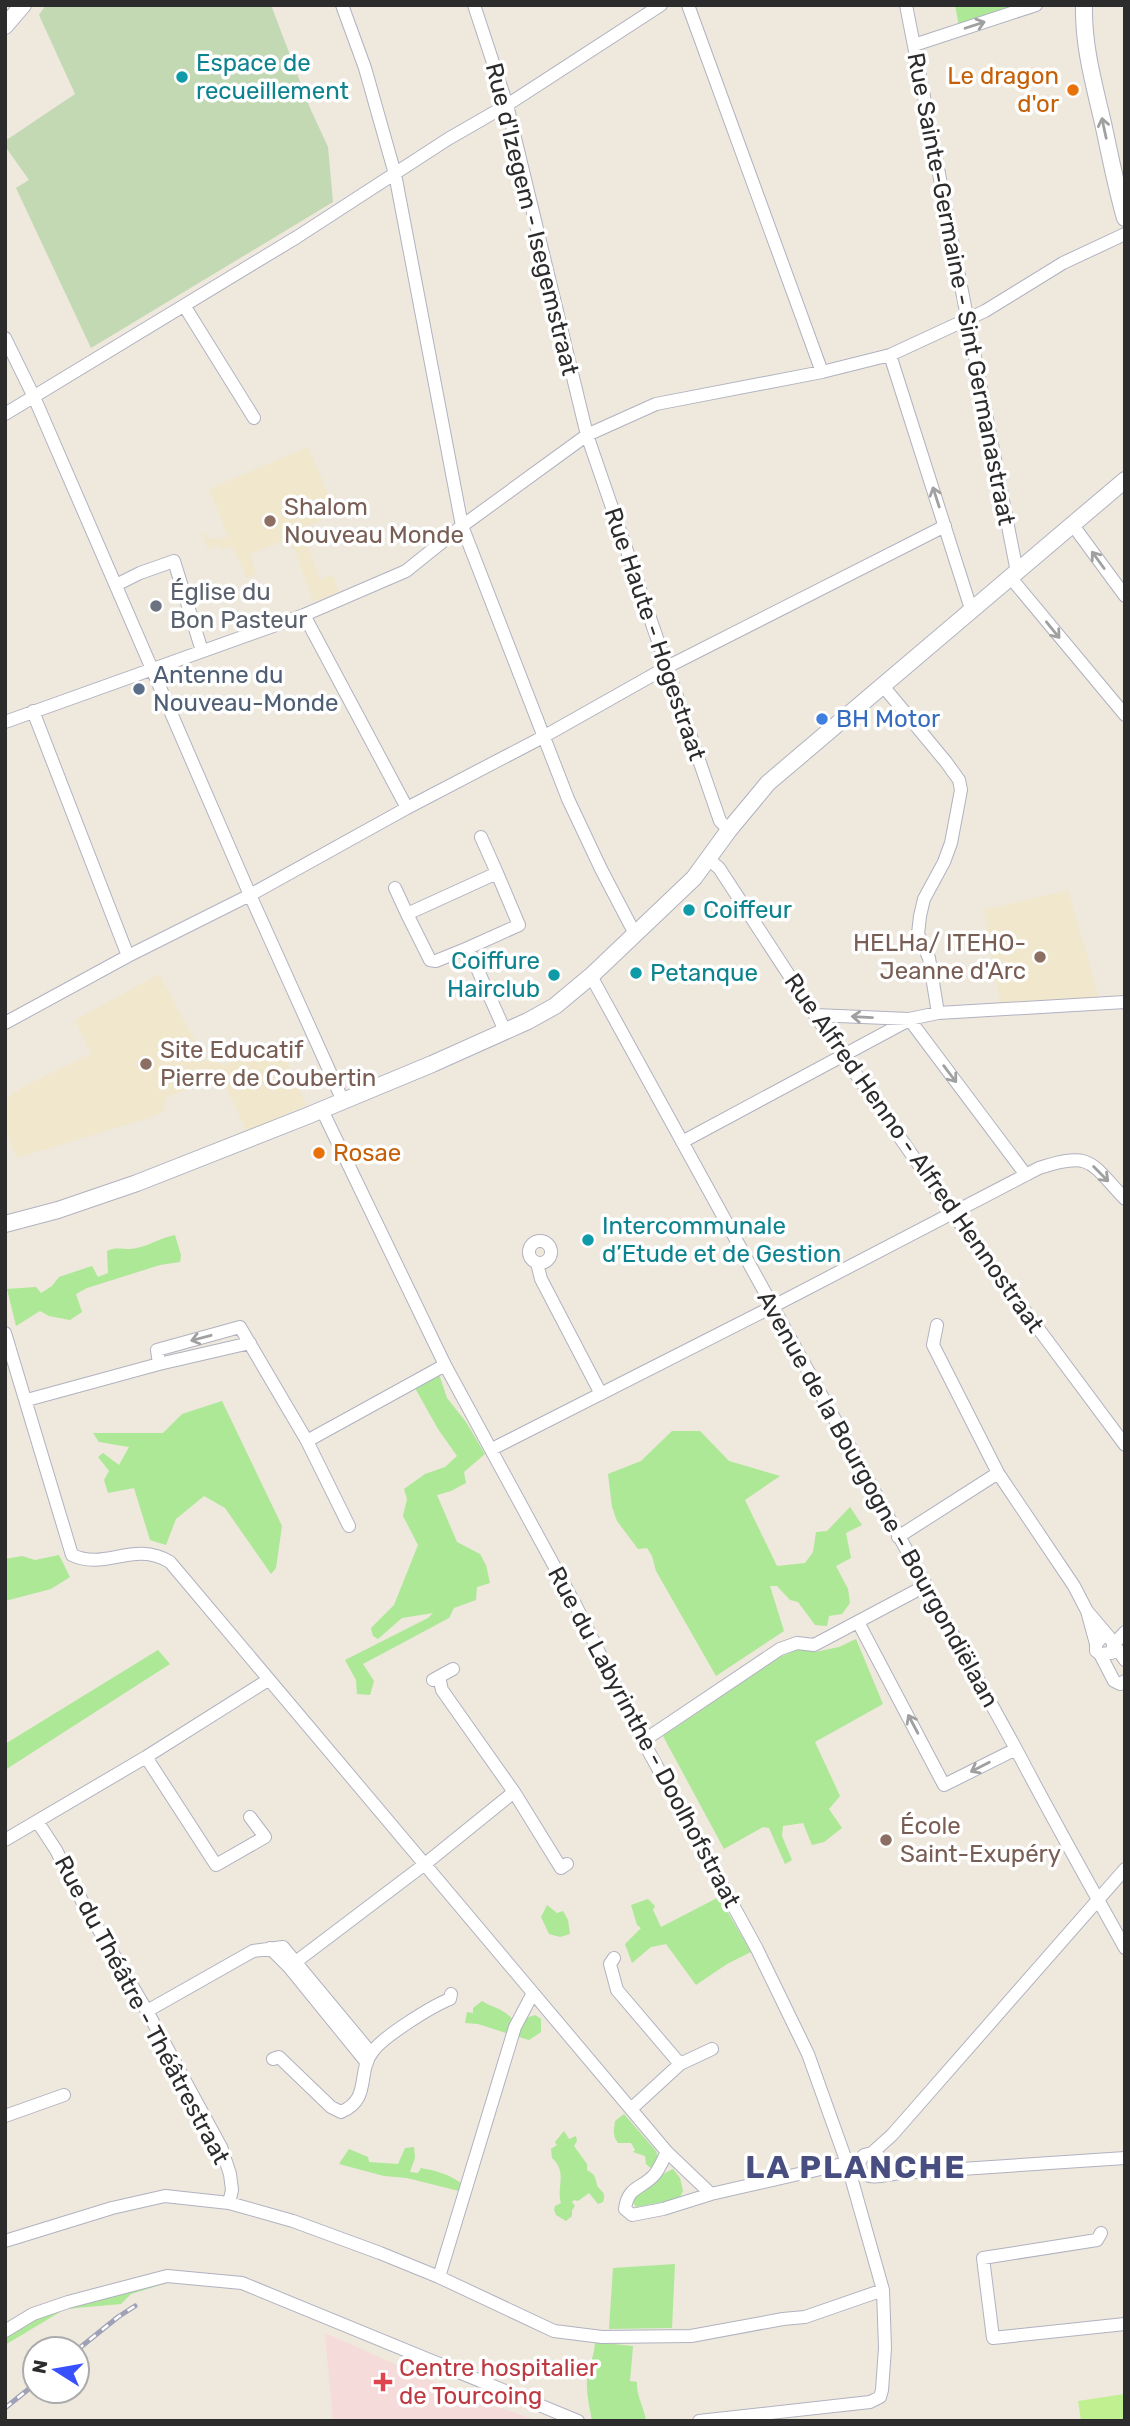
<svg xmlns="http://www.w3.org/2000/svg" width="1130" height="2426" font-family="Rubik,sans-serif">
<style>
.education{fill:#f1e7cc}
.medical{fill:#f5dbda}
.green{fill:#ace896}
.cemetery{fill:#c3d9b3}
.pitch{fill:#c1f091}
.lines{fill:none;stroke-linecap:round;stroke-linejoin:round}
.minor-casing{stroke:#b1b2c0;stroke-width:14}
.tertiary-casing{stroke:#b1b2c0;stroke-width:18}
.minor{stroke:#fff;stroke-width:12}
.tertiary{stroke:#fff;stroke-width:16}
.rail-casing{stroke:#9fa1b7;stroke-width:5}
.rail{stroke:#fff;stroke-width:2.5;stroke-dasharray:8;stroke-linecap:butt}
.oneway{stroke:#a0a0a0}
.culture-dot{fill:#0f9aa8;stroke:#fff;stroke-width:2.5}
.food-dot{fill:#e8710a;stroke:#fff;stroke-width:2.5}
.education-dot{fill:#8d6e63;stroke:#fff;stroke-width:2.5}
.worship-dot{fill:#6b7280;stroke:#fff;stroke-width:2.5}
.service-dot{fill:#5c6f8a;stroke:#fff;stroke-width:2.5}
.shop-dot{fill:#3f7fe0;stroke:#fff;stroke-width:2.5}
.health-dot{fill:#e0444e;stroke:#fff;stroke-width:2.5}
.labels{text-anchor:middle;dominant-baseline:central;stroke-width:7;stroke-linejoin:round;paint-order:stroke}
.culture-label{font-size:24px;fill:#0d838f;stroke:#fff;text-anchor:start}
.food-label{font-size:24px;fill:#c56008;stroke:#fff;text-anchor:end}
.street-label{font-size:24px;fill:#2c2c2c;stroke:#fff}
.education-label{font-size:24px;fill:#785e54;stroke:#fff;text-anchor:start}
.worship-label{font-size:24px;fill:#5b616d;stroke:#fff;text-anchor:start}
.service-label{font-size:24px;fill:#4e5e75;stroke:#fff;text-anchor:start}
.shop-label{font-size:24px;fill:#366cbe;stroke:#fff;text-anchor:start}
.health-label{font-size:24px;fill:#be3a42;stroke:#fff;text-anchor:start}
.district-label{font-size:32px;font-weight:bold;letter-spacing:2px;fill:#484f80;stroke:#fff}
</style>
<rect width="100%" height="100%" fill="#eee8dd"/>
<path class="education" d="M308,447L336,513L302,529L320,579L333,575L339,592L313,602L296,553L288,539L250,554L256,574L247,578L232,546L221,549L219,545L208,549L203,535L206,533L209,539L217,537L219,540L228,537L209,489Z
M1068,890L1101,1004L1001,1008L984,910Z
M159,974L206,1061L214,1058L223,1066L278,1040L306,1105L247,1132L221,1076L167,1097L164,1111L152,1117L17,1158L5,1129V1099L23,1087L91,1054L75,1020Z"/>
<path class="medical" d="M325,2333L469,2397L538,2421H333Z"/>
<path class="green" d="M955,5H1021L959,26Z
M175,1235L181,1255L180,1262L160,1265L87,1288L76,1294L82,1312L70,1320L49,1316L40,1311L16,1326L7,1289L36,1287L41,1293L52,1286L59,1277L92,1266L98,1277L108,1273L107,1251C115,1247 121,1249 130,1249C146,1248 159,1238 175,1235Z
M439,1374L447,1398L466,1422L485,1454L464,1472L466,1483L451,1491L437,1495L457,1542L480,1554L486,1565L490,1583L477,1587L476,1600L454,1608L449,1618L363,1664L374,1681L370,1695L357,1694L356,1680L345,1660L428,1618L433,1613L402,1618L378,1639L373,1636L371,1628L394,1605L418,1545L403,1516L407,1499L404,1489L425,1474L445,1467L457,1456L438,1429L415,1388Z
M222,1401L282,1526L276,1568L271,1574L225,1508L204,1496L176,1519L166,1545L150,1540L134,1488L108,1493L104,1480L109,1471L98,1457L103,1453L119,1465L129,1447L99,1442L93,1433H163L182,1414Z
M672,1431H700L729,1461L780,1476L745,1500L777,1566L805,1563L813,1552L816,1532L827,1531L850,1507L862,1525L846,1533L851,1558L836,1566L848,1589L850,1603L842,1614L829,1616L827,1626L815,1625L798,1602L790,1600L777,1586H770L784,1631L716,1676L656,1571L652,1556L647,1548L638,1549L617,1521L612,1507L608,1474L641,1461Z
M59,1555L70,1577L51,1589L5,1601V1559L22,1556L35,1560Z
M856,1639L883,1704L815,1742L840,1796L829,1809L842,1828L824,1842L812,1845L803,1823L783,1826L782,1836L792,1860L785,1864L769,1828L763,1827L724,1849L663,1736L780,1657L799,1649L815,1652L839,1647Z
M158,1650L170,1664L5,1770V1744Z
M719,1897L751,1952L727,1964L696,1985L666,1944L651,1947L632,1963L625,1944L641,1928L637,1925L631,1905L648,1899L655,1906L653,1910L661,1927Z
M547,1905L557,1913L563,1911L568,1920L570,1934L560,1937L549,1934L541,1917Z
M482,2001C495,2009 503,2008 513,2020L509,2034L478,2024L465,2023L467,2012L473,2013V2008Z
M535,2015L541,2019V2032L529,2040L519,2037L523,2019Z
M624,2114L656,2151L659,2160L653,2170L646,2164L645,2156L633,2152L635,2150L631,2143H618C612,2135 614,2130 615,2121Z
M564,2131L569,2139L576,2136L577,2141L574,2146L587,2164V2170L593,2174C596,2177 596,2183 598,2187C603,2193 606,2193 603,2202L598,2204L589,2193L578,2201L574,2200L572,2202L575,2206L572,2210V2216L566,2221L556,2215L554,2210L555,2206L561,2203C556,2188 568,2172 552,2158L551,2149L557,2145L555,2142Z
M414,2147L415,2158L410,2172L418,2173L421,2168C437,2171 449,2174 462,2184L459,2191L407,2178L384,2176L339,2164L349,2149L368,2157L369,2162L398,2164L405,2148Z
M673,2169L680,2178L683,2191L679,2199L636,2207L633,2202C639,2187 659,2176 673,2169Z
M675,2264L672,2328L609,2329L613,2268Z
M167,2276V2283L131,2294L121,2304L65,2309L5,2345V2333L33,2314Z
M595,2342L633,2346L630,2381L637,2382C636,2396 644,2406 646,2421H592C589,2404 584,2386 589,2369C592,2358 594,2355 595,2342Z"/>
<path class="cemetery" d="M46,5H271L310,108L328,147L333,202L91,348L16,188L29,180L5,146V141L75,94L39,15Z"/>
<path class="pitch" d="M1125,2394V2421H1081L1078,2401Z"/>
<g class="lines">
<g class="minor-casing">
<path id="minor" d="M342,5L365,68L395,174L462,526L568,799L601,869L635,934
M474,5L507,105L587,435L720,821L729,830
M688,5L822,372
M906,5L1017,572
M914,45L1036,5
M185,307L254,418
M5,338L34,397L250,895L343,1101
M890,355L971,609
M5,414L297,237L448,139L507,105L661,5
M1072,524L1125,596
M1010,577L1125,715
M116,585L140,573L174,561L202,651
M304,615L407,808
M883,686L946,762L959,780L961,790L951,843L944,862L924,899L920,916L918,934L929,958L938,1013
M33,711L128,956
M5,722L304,615L406,571L462,526L587,435L656,404L822,372L890,355L985,311L1063,263L1125,234
M481,837L497,873
M708,859L719,868L815,1015L953,1214L1125,1445
M395,888L407,914
M468,948L519,925L497,873L407,914L430,960L436,961L468,948L505,1031
M591,976L1016,1749C1051,1816 1088,1882 1125,1948
M815,1015L909,1019L938,1013L1125,1002
M909,1019L1026,1175
M5,1023L128,956L250,895L407,808L543,737L667,667L945,526
M322,1110L445,1365L576,1606L643,1741L757,1949L808,2054L847,2163L883,2290L885,2348L882,2390L880,2397L870,2402L699,2421
M682,1142L909,1020
M529 1252a11 11 0 1 1 22 0a11 11 0 1 1-22 0Z
M537,1263L541,1279L601,1394
M937,1325L933,1345L998,1473L1074,1586L1087,1611
M5,1333L72,1555C106,1571 133,1540 170,1562L667,2152L711,2194
M159,1364L157,1350L240,1327L307,1441
M27,1400L159,1364L250,1343
M492,1449L766,1310L1039,1168C1092,1151 1090,1162 1125,1199
M349,1526L307,1441L445,1365
M898,1537L998,1473
M858,1622L944,1785L1016,1749
M1125,1632L1114,1644L1111,1653L1100,1654L1096,1651V1644L1103,1636L1109,1637L1125,1660
M1096,1644L1087,1611L1109,1637
M1100,1654L1114,1681L1120,1684L1125,1681
M439,1677L442,1690L514,1792L561,1868L567,1864
M433,1680L453,1669
M643,1741L780,1649L797,1643L814,1645L925,1586
M146,1757L216,1865L265,1837L250,1817
M37,1821L56,1850L83,1903L147,2011L221,2147L230,2174L232,2190L229,2203
M5,1840L146,1757L268,1680
M270,1948L289,1967L367,2063
M614,1958L610,1964L617,1990L680,2064
M289,1967L425,1864L514,1792
M147,2011L253,1951L283,1947L371,2053
M273,2059L279,2057L331,2107L341,2112C372,2099 356,2072 373,2051C384,2036 432,2006 450,1999L451,1994
M631,2109L680,2064L712,2049
M5,2116L64,2095
M667,2152C663,2159 660,2168 655,2174C643,2189 628,2185 625,2209L632,2215L663,2209L711,2194L847,2163
M872,2153L892,2135L1125,1869
M878,2175L883,2165L881,2158L872,2153L864,2155L859,2162L860,2170C869,2182 887,2174 901,2173L1125,2158
M1101,2233L1097,2240L983,2258L993,2338L1125,2324
M5,2241L112,2208L165,2196L229,2203L293,2221L380,2253L439,2277L554,2331L602,2337L691,2336L783,2319L805,2317L883,2290
M439,2277L515,2027L533,1993
M5,2331L33,2314L68,2302L167,2276L242,2283L578,2421"/>
</g>
<g class="tertiary-casing">
<path id="tertiary" d="M1084,5C1083,46 1094,84 1103,123C1110,155 1116,187 1125,218
M5,26L23,5
M5,1224L58,1210L137,1183L307,1116L432,1064L528,1021L555,1006L591,976L694,878L729,830L768,783L1125,480"/>
</g>
<use href="#minor" class="minor"/>
<use href="#tertiary" class="tertiary"/>
<g class="rail-casing">
<path id="rail" d="M77,2350L118,2317L135,2306
M5,2408L35,2384"/>
</g>
<use href="#rail" class="rail"/>
</g>
<defs><path id="oneway-shaft" d="M-6 0H5M1.5-3L5.5 0L1.5 3" fill="none" stroke-width="1.6" stroke-linecap="round" stroke-linejoin="round" transform="scale(1.75)"/></defs>
<g class="oneway">
<use href="#oneway-shaft" transform="translate(975 25) rotate(-18)"/>
<use href="#oneway-shaft" transform="translate(1104 128) rotate(-102)"/>
<use href="#oneway-shaft" transform="translate(936 497) rotate(-108)"/>
<use href="#oneway-shaft" transform="translate(1098 560) rotate(-126)"/>
<use href="#oneway-shaft" transform="translate(1053 630) rotate(51)"/>
<use href="#oneway-shaft" transform="translate(862 1017) rotate(-177)"/>
<use href="#oneway-shaft" transform="translate(950 1074) rotate(53)"/>
<use href="#oneway-shaft" transform="translate(1101 1174) rotate(45)"/>
<use href="#oneway-shaft" transform="translate(201 1338) rotate(165)"/>
<use href="#oneway-shaft" transform="translate(913 1724) rotate(-118)"/>
<use href="#oneway-shaft" transform="translate(980 1767) rotate(153)"/>
</g>
<g class="culture-dot">
<circle cx="182" cy="77" r="7"/>
<circle cx="689" cy="910" r="7"/>
<circle cx="636" cy="973" r="7"/>
<circle cx="554" cy="975" r="7"/>
<circle cx="588" cy="1240" r="7"/>
</g>
<g class="food-dot">
<circle cx="1073" cy="90" r="7"/>
<circle cx="319" cy="1153" r="7"/>
</g>
<g class="education-dot">
<circle cx="270" cy="521" r="7"/>
<circle cx="1040" cy="957" r="7"/>
<circle cx="146" cy="1064" r="7"/>
<circle cx="886" cy="1840" r="7"/>
</g>
<circle class="worship-dot" cx="156" cy="606" r="7"/>
<circle class="service-dot" cx="139" cy="689" r="7"/>
<circle class="shop-dot" cx="822" cy="719" r="7"/>
<path class="health-dot" d="M379.5 2371.5h7v7h7v7h-7v7h-7v-7h-7v-7h7z"/>
<g class="labels">
<g class="culture-label">
<text x="196" y="63">Espace de<tspan x="196" dy="28">recueillement</tspan></text>
<text x="703" y="910">Coiffeur</text>
<text x="540" y="961" text-anchor="end">Coiffure<tspan x="540" dy="28">Hairclub</tspan></text>
<text x="650" y="973">Petanque</text>
<text x="602" y="1226">Intercommunale<tspan x="602" dy="28">d’Etude et de Gestion</tspan></text>
</g>
<g class="food-label">
<text x="1059" y="76">Le dragon<tspan x="1059" dy="28">d'or</tspan></text>
<text x="333" y="1153" text-anchor="start">Rosae</text>
</g>
<g class="street-label">
<text transform="translate(532 219) rotate(76)">Rue d'Izegem - Isegemstraat</text>
<text transform="translate(961 289) rotate(79)">Rue Sainte-Germaine - Sint Germanastraat</text>
<text transform="translate(655 634) rotate(71)">Rue Haute - Hogestraat</text>
<text transform="translate(914 1153) rotate(55)">Rue Alfred Henno - Alfred Hennostraat</text>
<text transform="translate(878 1499) rotate(61)">Avenue de la Bourgogne - Bourgondiëlaan</text>
<text transform="translate(644 1737) rotate(62)">Rue du Labyrinthe - Doolhofstraat</text>
<text transform="translate(142 2010) rotate(62)">Rue du Théâtre - Théâtrestraat</text>
</g>
<g class="education-label">
<text x="284" y="507">Shalom<tspan x="284" dy="28">Nouveau Monde</tspan></text>
<text x="1026" y="943" text-anchor="end">HELHa/ ITEHO-<tspan x="1026" dy="28">Jeanne d'Arc</tspan></text>
<text x="160" y="1050">Site Educatif<tspan x="160" dy="28">Pierre de Coubertin</tspan></text>
<text x="900" y="1826">École<tspan x="900" dy="28">Saint-Exupéry</tspan></text>
</g>
<g class="worship-label">
<text x="170" y="592">Église du<tspan x="170" dy="28">Bon Pasteur</tspan></text>
</g>
<g class="service-label">
<text x="153" y="675">Antenne du<tspan x="153" dy="28">Nouveau-Monde</tspan></text>
</g>
<g class="shop-label">
<text x="836" y="719">BH Motor</text>
</g>
<g class="health-label">
<text x="399" y="2368">Centre hospitalier<tspan x="399" dy="28">de Tourcoing</tspan></text>
</g>
<g class="district-label">
<text x="856" y="2167">LA PLANCHE</text>
</g>
</g>
<rect width="1130" height="2426" fill="none" stroke="#2c2c2c" stroke-width="14"/>
<g transform="translate(56 2370) rotate(281)"><circle r="33" fill="#ffffff" stroke="#ababab" stroke-width="2"/>
<path d="M0-5L12 26L0 18L-12 26Z" fill="#3950ff"/>
<text y="-10" font-size="19" font-weight="bold" text-anchor="middle" fill="#2c2c2c">N</text>
</g>
</svg>
